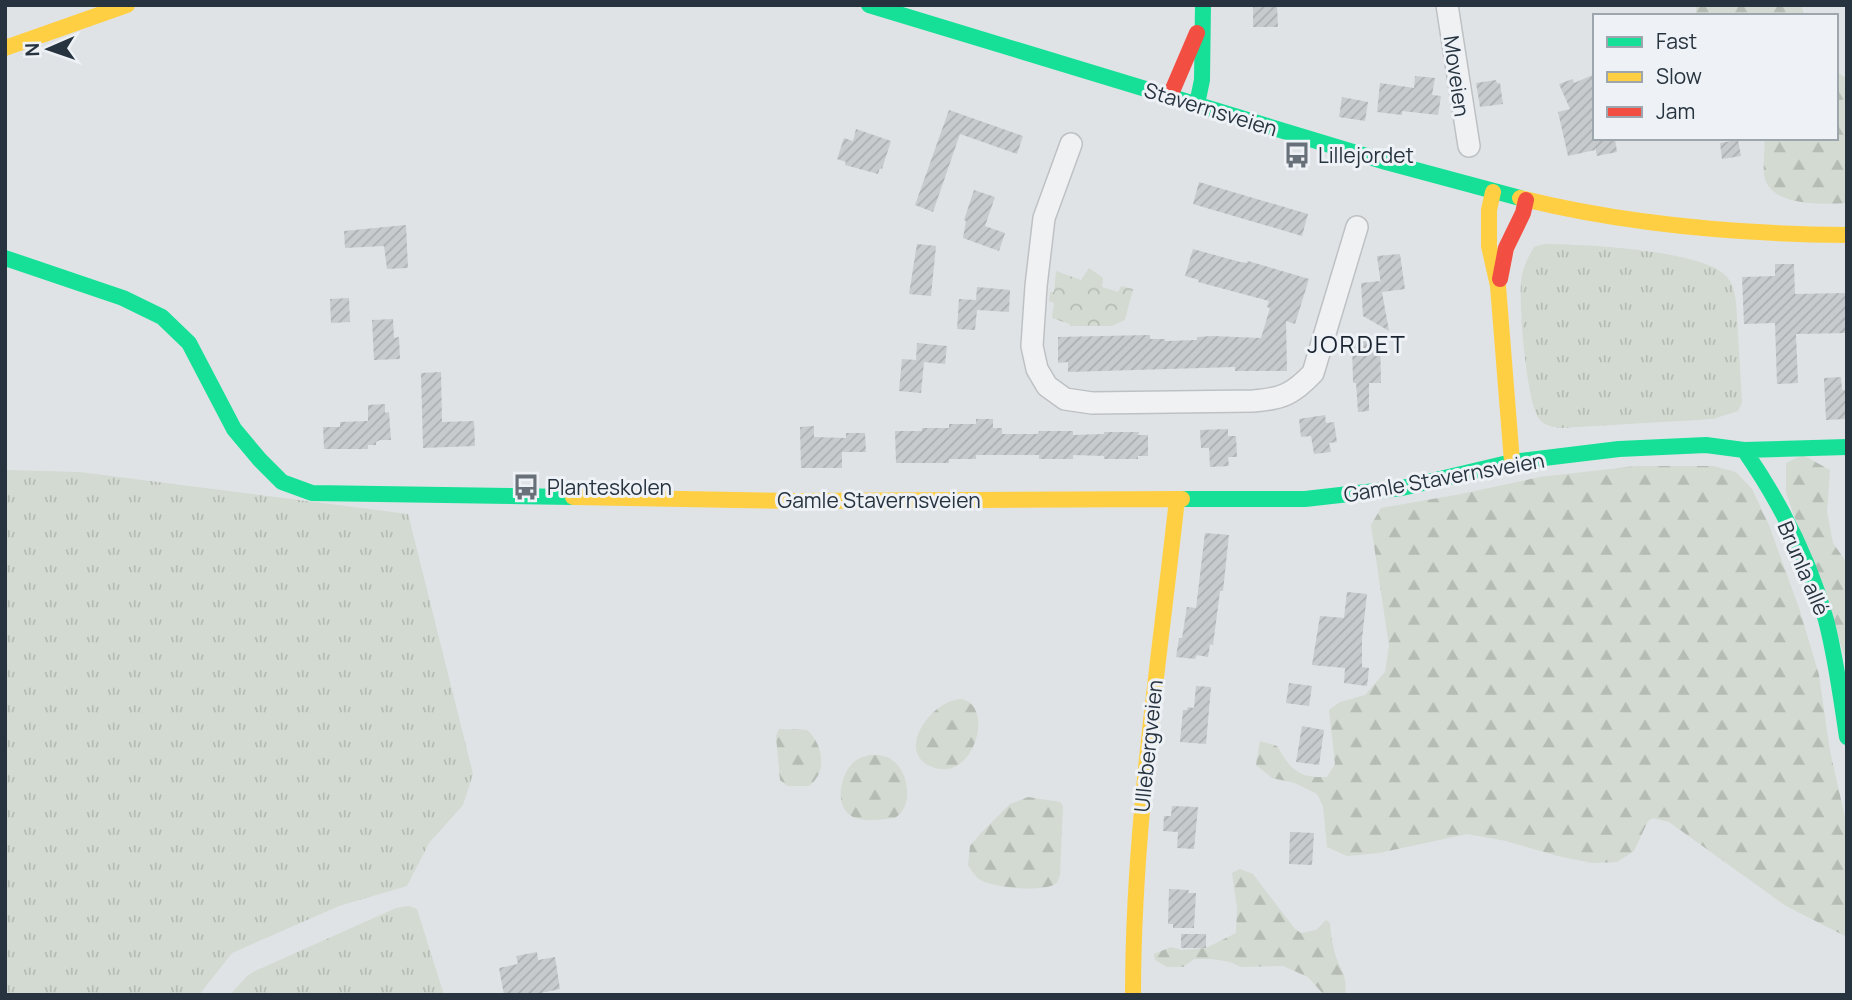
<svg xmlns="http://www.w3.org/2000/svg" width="1852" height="1000" font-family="Manrope,sans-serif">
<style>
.grass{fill:url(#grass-tufts)}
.forest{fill:url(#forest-firs)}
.park{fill:url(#park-crowns)}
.building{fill:url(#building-hatch)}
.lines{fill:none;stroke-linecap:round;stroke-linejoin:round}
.street-casing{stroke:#bec1c4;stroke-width:24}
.street{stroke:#f0f1f2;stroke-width:21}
.fast{stroke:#16e098;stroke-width:16}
.slow{stroke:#ffcf43;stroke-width:16}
.jam{stroke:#f24e42;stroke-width:16}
.labels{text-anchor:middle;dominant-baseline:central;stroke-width:6;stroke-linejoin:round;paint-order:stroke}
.street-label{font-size:21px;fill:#27333f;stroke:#eef2f6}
.poi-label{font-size:21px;fill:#27333f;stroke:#eef2f6;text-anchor:start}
.quarter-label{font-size:24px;letter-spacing:2px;fill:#1a2430;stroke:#eef2f6}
</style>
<defs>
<pattern id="grass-tufts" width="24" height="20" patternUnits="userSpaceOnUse" patternTransform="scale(1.75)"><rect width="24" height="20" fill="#d2dad1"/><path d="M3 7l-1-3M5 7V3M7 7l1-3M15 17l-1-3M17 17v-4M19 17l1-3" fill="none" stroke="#b4bcb4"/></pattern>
<pattern id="forest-firs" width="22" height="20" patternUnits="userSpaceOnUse" patternTransform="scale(1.75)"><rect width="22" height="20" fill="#d2dad1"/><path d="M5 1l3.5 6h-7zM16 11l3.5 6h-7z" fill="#b4bcb4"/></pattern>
<pattern id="park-crowns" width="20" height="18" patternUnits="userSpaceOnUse" patternTransform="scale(1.75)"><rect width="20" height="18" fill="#d2dad1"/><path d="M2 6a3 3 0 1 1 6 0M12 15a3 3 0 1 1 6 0" fill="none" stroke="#b4bcb4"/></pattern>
<pattern id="building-hatch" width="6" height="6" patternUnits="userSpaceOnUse" patternTransform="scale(1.75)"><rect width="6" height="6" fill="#c8cbce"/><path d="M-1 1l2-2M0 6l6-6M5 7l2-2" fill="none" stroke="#acafb2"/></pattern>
</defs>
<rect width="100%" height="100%" fill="#e0e3e6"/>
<path class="grass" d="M1544,244C1581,244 1703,250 1726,276C1733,283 1734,292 1736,301L1742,402L1738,411L1713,419L1561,428C1554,427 1546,426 1541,421C1526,407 1519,305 1521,283C1522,269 1527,259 1534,247Z
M5,470L80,472L408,514L473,774L463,805L429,843L407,886L339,906L232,953L199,995H5Z
M409,906L417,909L444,995H230L246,977L253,972L396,908Z"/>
<path class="forest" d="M1696,5H1801L1805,16H1696Z
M1836,71L1847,79V203C1824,204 1778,207 1766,182C1761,171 1766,151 1764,138H1836Z
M1803,455L1830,470L1827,512L1833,543L1847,563V662L1786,493V463Z
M1636,466H1713L1736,472L1752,489L1769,525L1799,608L1819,675L1830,751L1847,826V937L1786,906L1669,822L1653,818L1648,821L1634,851L1617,862L1592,863L1558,856L1506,841L1467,834L1379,853L1347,856L1327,847L1323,806L1317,794L1295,783L1272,778L1256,765L1260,741L1277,746C1291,770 1298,778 1327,777L1335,764L1329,710L1340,702L1365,695L1385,672L1389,646L1371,525L1381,508L1461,494L1540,477Z
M962,699C995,707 974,780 935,768C892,755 931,699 962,699Z
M779,729L807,730C823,744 828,772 809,786H787L780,780L776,736Z
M870,755C878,755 885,755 892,760C909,771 914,807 895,818C883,819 868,822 856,818C834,811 839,779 851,765C856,759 862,757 870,755Z
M1028,797L1060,802L1063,806L1060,875L1057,883C1044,893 992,888 979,879C974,875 971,870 968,865L970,846L980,834L1010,804Z
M1240,869L1253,874L1295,929L1301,933L1316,930L1326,920L1330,923C1331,936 1333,950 1338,962C1344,975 1347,980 1345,995H1324L1308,977L1283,966L1241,967L1230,962L1212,959H1194L1183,967H1167L1155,960L1154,954L1171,947L1182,950L1206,948L1236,933L1237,908L1232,873Z"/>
<path class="park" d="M1089,268L1103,278L1102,287L1118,292L1121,286L1133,289L1125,320L1111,326H1070V324L1052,318L1054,303L1049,301L1050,292H1054L1056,271L1081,280Z"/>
<path class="building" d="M1253,5H1277L1278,27H1253Z
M1595,74V138H1615L1617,152L1597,156L1595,147V150L1568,156L1558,112L1570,109L1559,84L1573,79L1574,83Z
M1415,76L1435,78L1432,95L1441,96L1438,115L1402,111V115L1377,112L1380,83L1414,88Z
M1496,80L1497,83H1500L1503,104L1480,107L1476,83Z
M1342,97L1368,102L1365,121L1339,117Z
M949,110L1023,136L1017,154L960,134L933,212L915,205Z
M856,129L891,141L882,169L880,168L878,174L845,165L846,162L837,159L844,138L853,141Z
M1738,140L1741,156L1722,159L1720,143Z
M1199,182L1308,214L1302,236L1193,204Z
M974,190L995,197L985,226L1005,233L999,251L963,238L966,221L964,220Z
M406,225L408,268L387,269L384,246L345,248L344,231Z
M917,244L936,246L931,296L909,294Z
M1193,249L1240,262L1247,263L1248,261L1309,279L1295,324L1286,321L1287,371H1235V367L1068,372V362L1058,363V337L1150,335V339H1165V341L1197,340V337L1212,336L1261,338L1270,308L1267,307L1269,301L1198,282L1199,280L1185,276Z
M1400,254L1405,289L1382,292L1389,331L1363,316L1361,283L1380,281L1381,285L1377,256Z
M1775,264H1794L1795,294L1847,293V333L1796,334L1798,383L1777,384L1775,323L1744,324L1742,277L1775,276Z
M977,287L1010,290L1009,312L977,310L975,330L957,329L959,299L976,300Z
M349,298L350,322L331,323L330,299Z
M393,319L394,338L399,337L400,359L374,360L372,320Z
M1380,339L1381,383H1369V411L1358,412L1356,383H1353L1352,344L1356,340Z
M917,343L947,346L945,364L924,362L921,393L899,391L902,359L916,360Z
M441,372L442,422L474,421L475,446L423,448L421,373Z
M1841,377L1842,390H1847V419L1826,420L1824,378Z
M385,404V413L389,412L391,440H380L376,442V445H368V449H324L323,427H340V422L368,421V405Z
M1325,415L1326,423L1334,422L1337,442L1329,443L1331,452L1314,454L1311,436L1301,437L1299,419Z
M976,419H993V428H1002V434H1038L1039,431H1073V435L1104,434V432H1139L1138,435H1148V456H1138V459H1104V456L1073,455V459H1039V455H976V459H949V463H896L895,431H922V428H949V424H976Z
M814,426V437L846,438V433H865L866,452H842V468H801L800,427Z
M1228,429V436H1236L1237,457H1228L1229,466L1210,467L1209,448H1201L1200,430Z
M1205,533L1229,535L1223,591H1220L1213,645L1210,644L1208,657L1197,655L1195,659L1176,657L1179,638H1182L1187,607L1196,608Z
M1347,592L1367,594L1362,639V667L1369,668L1367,686L1344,683L1345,668L1312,665L1320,616L1344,618Z
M1289,683L1312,686L1309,706L1286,703Z
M1196,686L1211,687L1206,744L1180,742L1183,710H1187L1188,707L1194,708Z
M1302,726L1324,730L1319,765L1296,762Z
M1172,806L1198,807L1194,849L1177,848L1178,832L1163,831L1164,816H1171Z
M1290,832L1314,833L1312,865L1289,864Z
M1169,889L1189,890L1188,893H1196L1194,928H1173V924H1168Z
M1181,934H1206V948H1181Z
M537,952L538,960L555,957L560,989L541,993L542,995H504L499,968L518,964L516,956Z"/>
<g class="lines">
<g class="street-casing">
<path id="street" d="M1447,5L1469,146
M1071,144L1044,218L1036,286L1032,346L1037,369L1047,386L1065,399L1092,403L1253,401C1282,399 1293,394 1313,373L1357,227"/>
</g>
<use href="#street" class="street"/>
<path class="fast" d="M869,5L1386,162L1520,198
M1197,104L1202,80L1203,5
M5,258L123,298L162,317L189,343L234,429L260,460L282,482L312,493L573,497
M1744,450C1780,502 1809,559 1826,620C1836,658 1841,698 1847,737
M1182,499H1305L1402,488L1512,462L1619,449L1706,445L1744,450L1847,447"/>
<path class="slow" d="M5,48L127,5
M1493,192L1489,210V246L1498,286L1512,462
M1520,198C1628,225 1737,234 1847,235
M573,497L796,501L1182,499
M1133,995C1133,828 1159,664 1177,499"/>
<path class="jam" d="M1170,96L1197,33
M1500,279L1506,248L1523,213L1526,200"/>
</g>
<defs>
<g id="bus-bare" transform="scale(2.1)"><path d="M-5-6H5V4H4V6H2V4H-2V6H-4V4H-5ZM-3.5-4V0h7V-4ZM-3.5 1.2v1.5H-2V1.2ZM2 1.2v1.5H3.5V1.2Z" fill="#687179" stroke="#eef2f6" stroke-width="2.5" paint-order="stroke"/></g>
</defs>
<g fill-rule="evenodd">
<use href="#bus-bare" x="1297" y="155"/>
<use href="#bus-bare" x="526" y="487"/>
</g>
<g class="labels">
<g class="street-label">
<text transform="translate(1457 76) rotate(82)">Moveien</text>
<text transform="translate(1211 109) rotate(17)">Stavernsveien</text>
<text transform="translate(1444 477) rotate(-10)">Gamle Stavernsveien</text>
<text x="879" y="500">Gamle Stavernsveien</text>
<text transform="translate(1804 568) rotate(67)">Brunla allé</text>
<text transform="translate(1148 746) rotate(-84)">Ullebergveien</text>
</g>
<g class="poi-label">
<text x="1318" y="155">Lillejordet</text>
<text x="547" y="487">Planteskolen</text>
</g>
<g class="quarter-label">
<text x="1357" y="343">JORDET</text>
</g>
</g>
<rect width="1852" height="1000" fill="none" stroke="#27333f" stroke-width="14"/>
<rect x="1593" y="14" width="245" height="126" fill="#eef2f6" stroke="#9ea6ad" stroke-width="2"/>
<rect x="1607" y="37" width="35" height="10" fill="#16e098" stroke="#9ea6ad" stroke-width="2"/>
<text x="1656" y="49" font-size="21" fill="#27333f">Fast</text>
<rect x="1607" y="72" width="35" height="10" fill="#ffcf43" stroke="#9ea6ad" stroke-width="2"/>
<text x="1656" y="84" font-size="21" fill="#27333f">Slow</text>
<rect x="1607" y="107" width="35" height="10" fill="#f24e42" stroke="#9ea6ad" stroke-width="2"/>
<text x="1656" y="119" font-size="21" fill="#27333f">Jam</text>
<g transform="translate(49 49) rotate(268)" stroke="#eef2f6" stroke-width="5" paint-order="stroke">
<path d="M0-5L12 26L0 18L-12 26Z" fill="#27333f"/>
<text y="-10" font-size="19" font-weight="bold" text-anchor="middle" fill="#27333f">N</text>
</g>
</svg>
